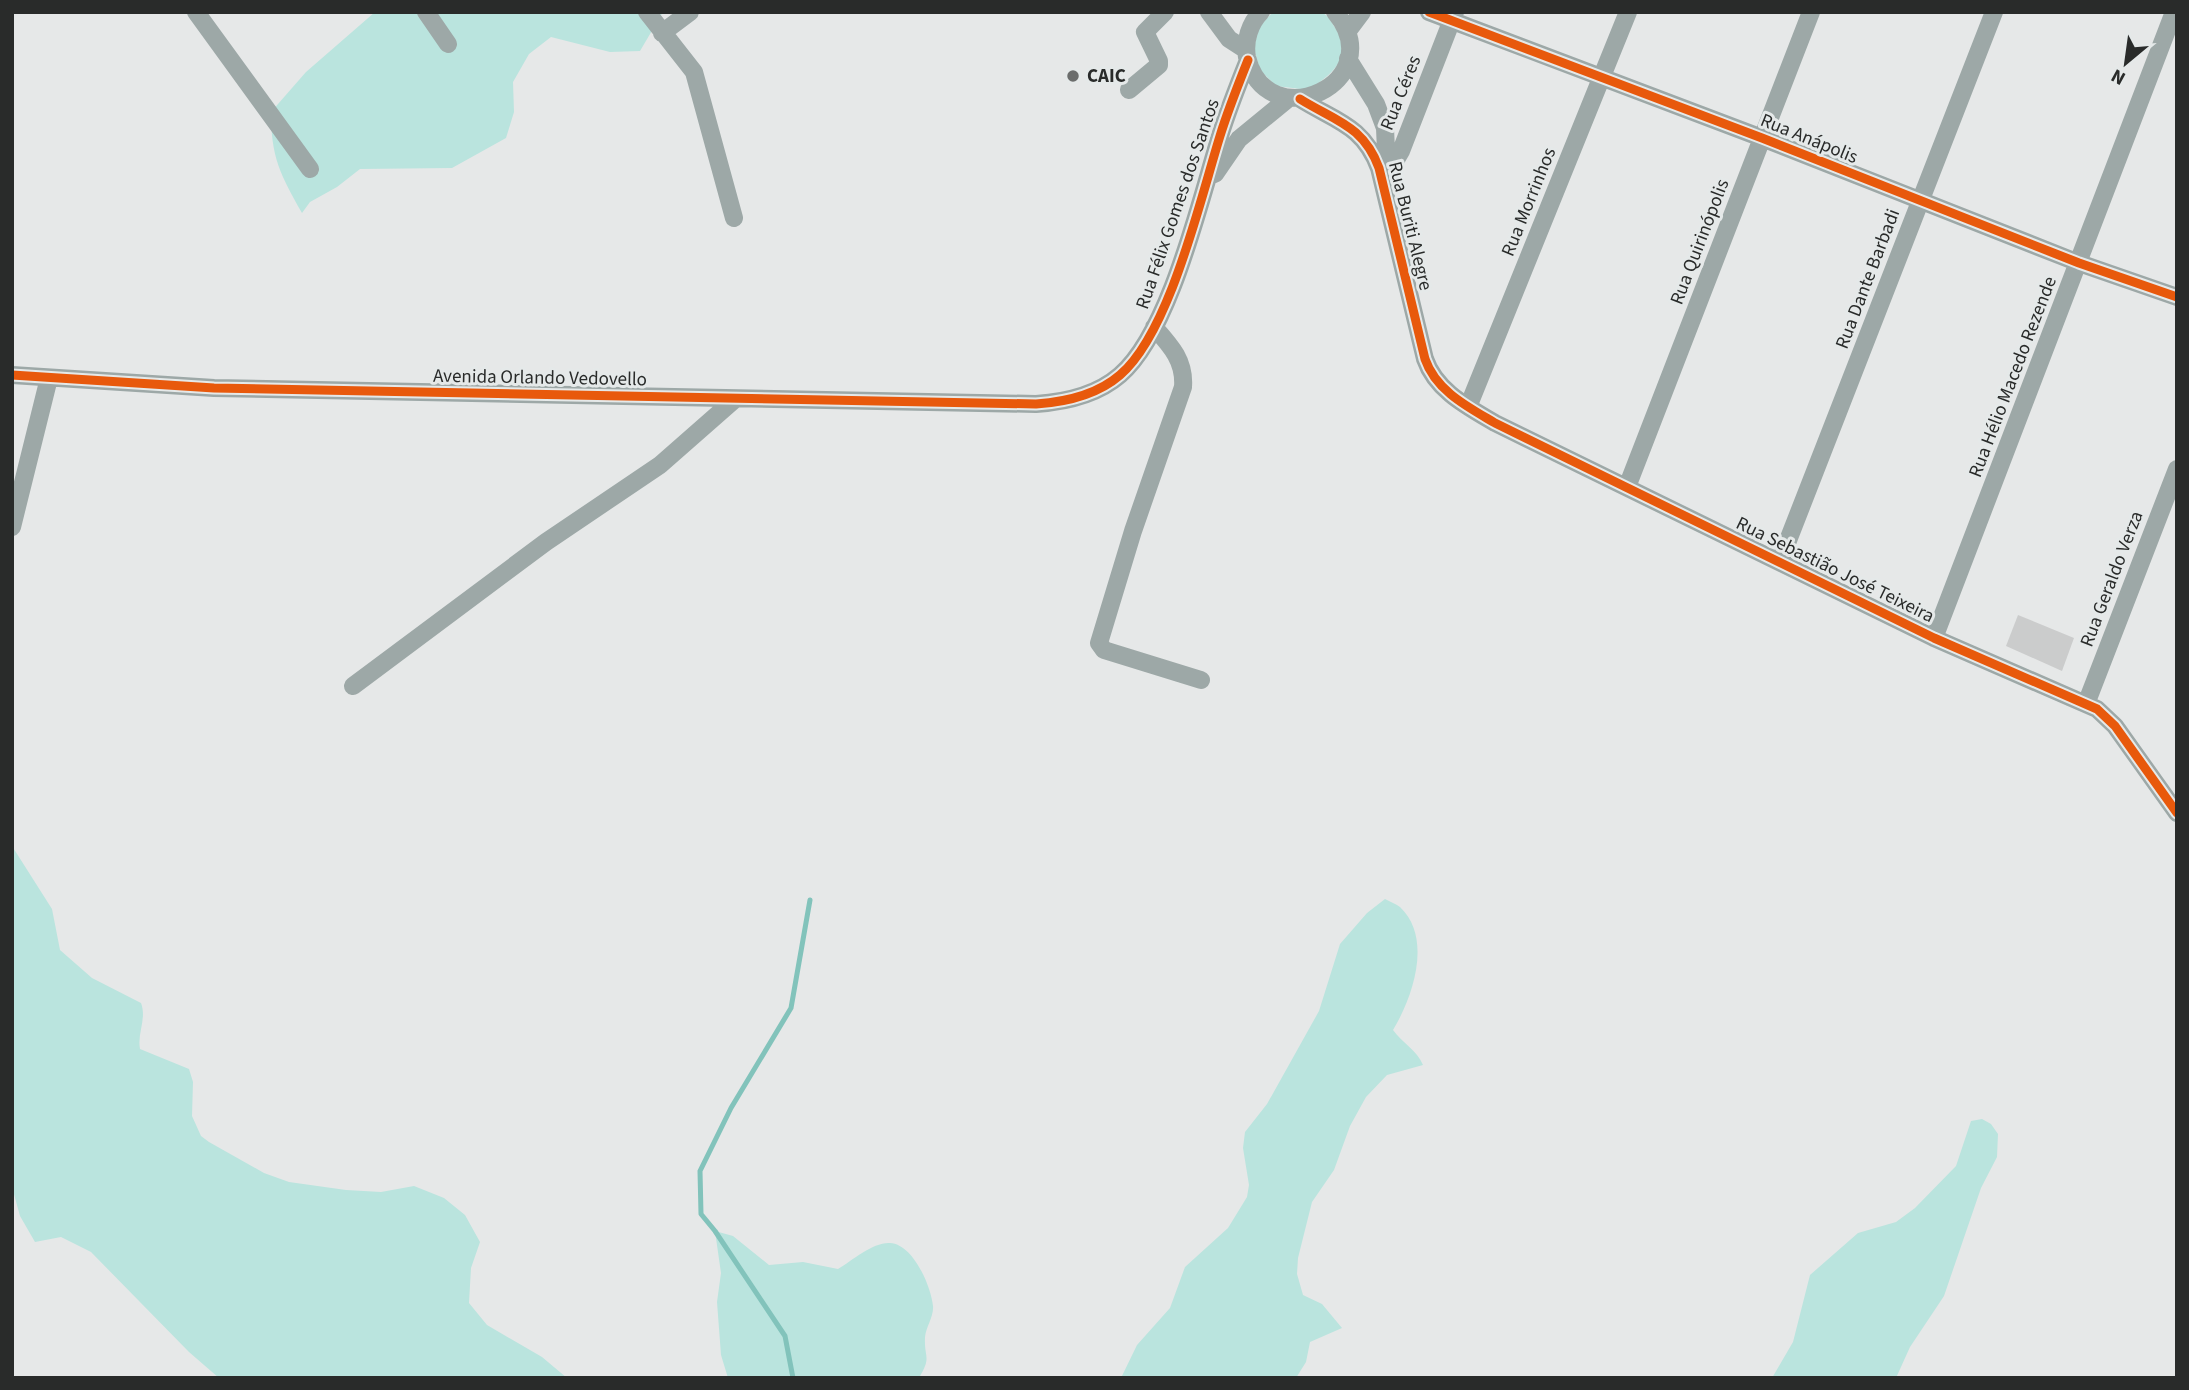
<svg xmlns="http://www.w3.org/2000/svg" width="2189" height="1390" font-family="'Source Sans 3',sans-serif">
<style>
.green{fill:#bae4de}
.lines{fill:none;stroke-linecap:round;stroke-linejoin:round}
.stream{stroke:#82c3bb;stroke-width:5}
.building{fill:#cbcccc}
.minor{stroke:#9da8a7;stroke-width:18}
.cycleway-casing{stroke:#e5e9e9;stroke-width:13}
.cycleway{stroke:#e8590c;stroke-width:9}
.poi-dot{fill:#6b6d6c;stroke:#e5e9e9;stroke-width:2.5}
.labels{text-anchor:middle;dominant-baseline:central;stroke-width:6;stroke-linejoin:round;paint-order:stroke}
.poi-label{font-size:19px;font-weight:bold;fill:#292b2a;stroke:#e5e9e9;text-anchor:start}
.street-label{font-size:19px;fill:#292b2a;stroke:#e5e9e9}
</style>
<rect width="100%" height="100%" fill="#e6e8e8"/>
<path class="green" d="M375,12H663L640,51L610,52L551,37L529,54L513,82L514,112L506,138L452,168L360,169L337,187L310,202L302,213C280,174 271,157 271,112L306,72Z
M1273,12C1285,12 1312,9 1322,13C1329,15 1332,24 1336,29C1353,60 1331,74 1309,90L1276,86L1260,70L1254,48L1259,27Z
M12,846L52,909L60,950L92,978L141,1003C147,1019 137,1033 140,1049L189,1069L193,1082L192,1116L201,1136L209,1142L264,1173L289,1182L346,1190L381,1192L414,1186L444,1198L465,1215L480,1242L471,1268L469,1303L487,1325L542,1357L567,1378H219L189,1352L91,1252L61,1237L35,1242L20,1216L12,1187Z
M1385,899C1389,901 1396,904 1400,907C1433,938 1413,997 1393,1030C1402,1043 1417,1050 1423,1065L1387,1075L1366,1097L1350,1126L1334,1170L1312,1202L1298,1258L1297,1274L1303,1295L1322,1304L1342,1328L1310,1342L1306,1362L1296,1378H1121L1137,1345L1170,1308L1185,1267L1228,1228L1247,1197L1249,1185L1243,1148L1245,1132L1267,1104L1319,1011L1340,944L1367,913Z
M1982,1119L1991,1124L1998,1134L1997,1157L1981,1188L1944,1296L1910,1347L1896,1378H1772L1793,1342L1810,1275L1858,1233L1896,1222L1915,1208L1956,1166L1971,1121Z
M715,1231L733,1236L769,1265L803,1262L838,1269C853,1260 873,1242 890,1243C913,1244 931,1286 933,1306C934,1316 926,1327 925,1337C924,1359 932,1356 919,1378H728L721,1355L717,1302L721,1273Z"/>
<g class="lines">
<path class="stream" d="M793,1378L785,1336L715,1231L701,1214L700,1171L731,1108L791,1008L810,900"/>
</g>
<path class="building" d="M2018,615L2074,638L2062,671L2006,646Z"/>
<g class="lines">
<path class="minor" d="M196,12L310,169
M426,12L448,44
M647,12L694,72L734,218
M1209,12L1229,39L1246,50
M1261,12C1250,23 1244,41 1247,57C1267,140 1393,82 1335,12
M1429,12L1762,138L2079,263L2177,297
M1347,32L1362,12
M662,33L690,12
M1348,59L1376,104L1385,128L1387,173
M1129,90L1159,65V61L1145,32L1165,12
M1300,99C1335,121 1363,125 1379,168L1425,359C1436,391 1468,407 1495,423L1934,638L2097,709L2115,726L2177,813
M1379,168H1387L1394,163L1401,151L1455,12
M1215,174L1239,139L1289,98
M1154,327C1171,346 1185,361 1183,387L1133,531L1099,643L1104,650L1201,680
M12,375L214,388L1036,404C1065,402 1097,395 1120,375C1170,332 1200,200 1220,136C1228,110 1238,85 1248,60
M1468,407L1628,12
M1627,487L1811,12
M12,527L49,378
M1780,561L1994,12
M1934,638L2174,12
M353,686L546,542L660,465L734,400
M2086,704L2177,469"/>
<g class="cycleway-casing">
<path id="cycleway" d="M1429,12L1762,138L2079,263L2177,297
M1300,99C1335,121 1363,125 1379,168L1425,359C1436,391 1468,407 1495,423L1934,638L2097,709L2115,726L2177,813
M12,375L214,388L1036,404C1065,402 1097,395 1120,375C1170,332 1200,200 1220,136C1228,110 1238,85 1248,60"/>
</g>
<use href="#cycleway" class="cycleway"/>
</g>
<circle class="poi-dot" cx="1073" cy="76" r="7"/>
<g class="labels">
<g class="poi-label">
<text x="1087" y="76">CAIC</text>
</g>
<g class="street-label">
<text transform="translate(1401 93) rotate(-68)">Rua Céres</text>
<text transform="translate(1809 139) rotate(22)">Rua Anápolis</text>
<text transform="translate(1529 202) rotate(-68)">Rua Morrinhos</text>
<text transform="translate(1178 204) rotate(-71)">Rua Félix Gomes dos Santos</text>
<text transform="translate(1410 226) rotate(76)">Rua Buriti Alegre</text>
<text transform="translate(1700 242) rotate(-69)">Rua Quirinópolis</text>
<text transform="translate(1868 279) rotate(-69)">Rua Dante Barbadi</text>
<text transform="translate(2013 377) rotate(-69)">Rua Hélio Macedo Rezende</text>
<text transform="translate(540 378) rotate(1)">Avenida Orlando Vedovello</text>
<text transform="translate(1835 570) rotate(26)">Rua Sebastião José Teixeira</text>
<text transform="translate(2112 579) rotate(-69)">Rua Geraldo Verza</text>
</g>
</g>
<rect width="2189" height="1390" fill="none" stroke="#292b2a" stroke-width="28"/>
<g transform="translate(2126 63) rotate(209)" stroke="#e5e9e9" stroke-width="5" paint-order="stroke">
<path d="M0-5L12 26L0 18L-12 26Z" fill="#292b2a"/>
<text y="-10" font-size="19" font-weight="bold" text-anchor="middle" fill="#292b2a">N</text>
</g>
</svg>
